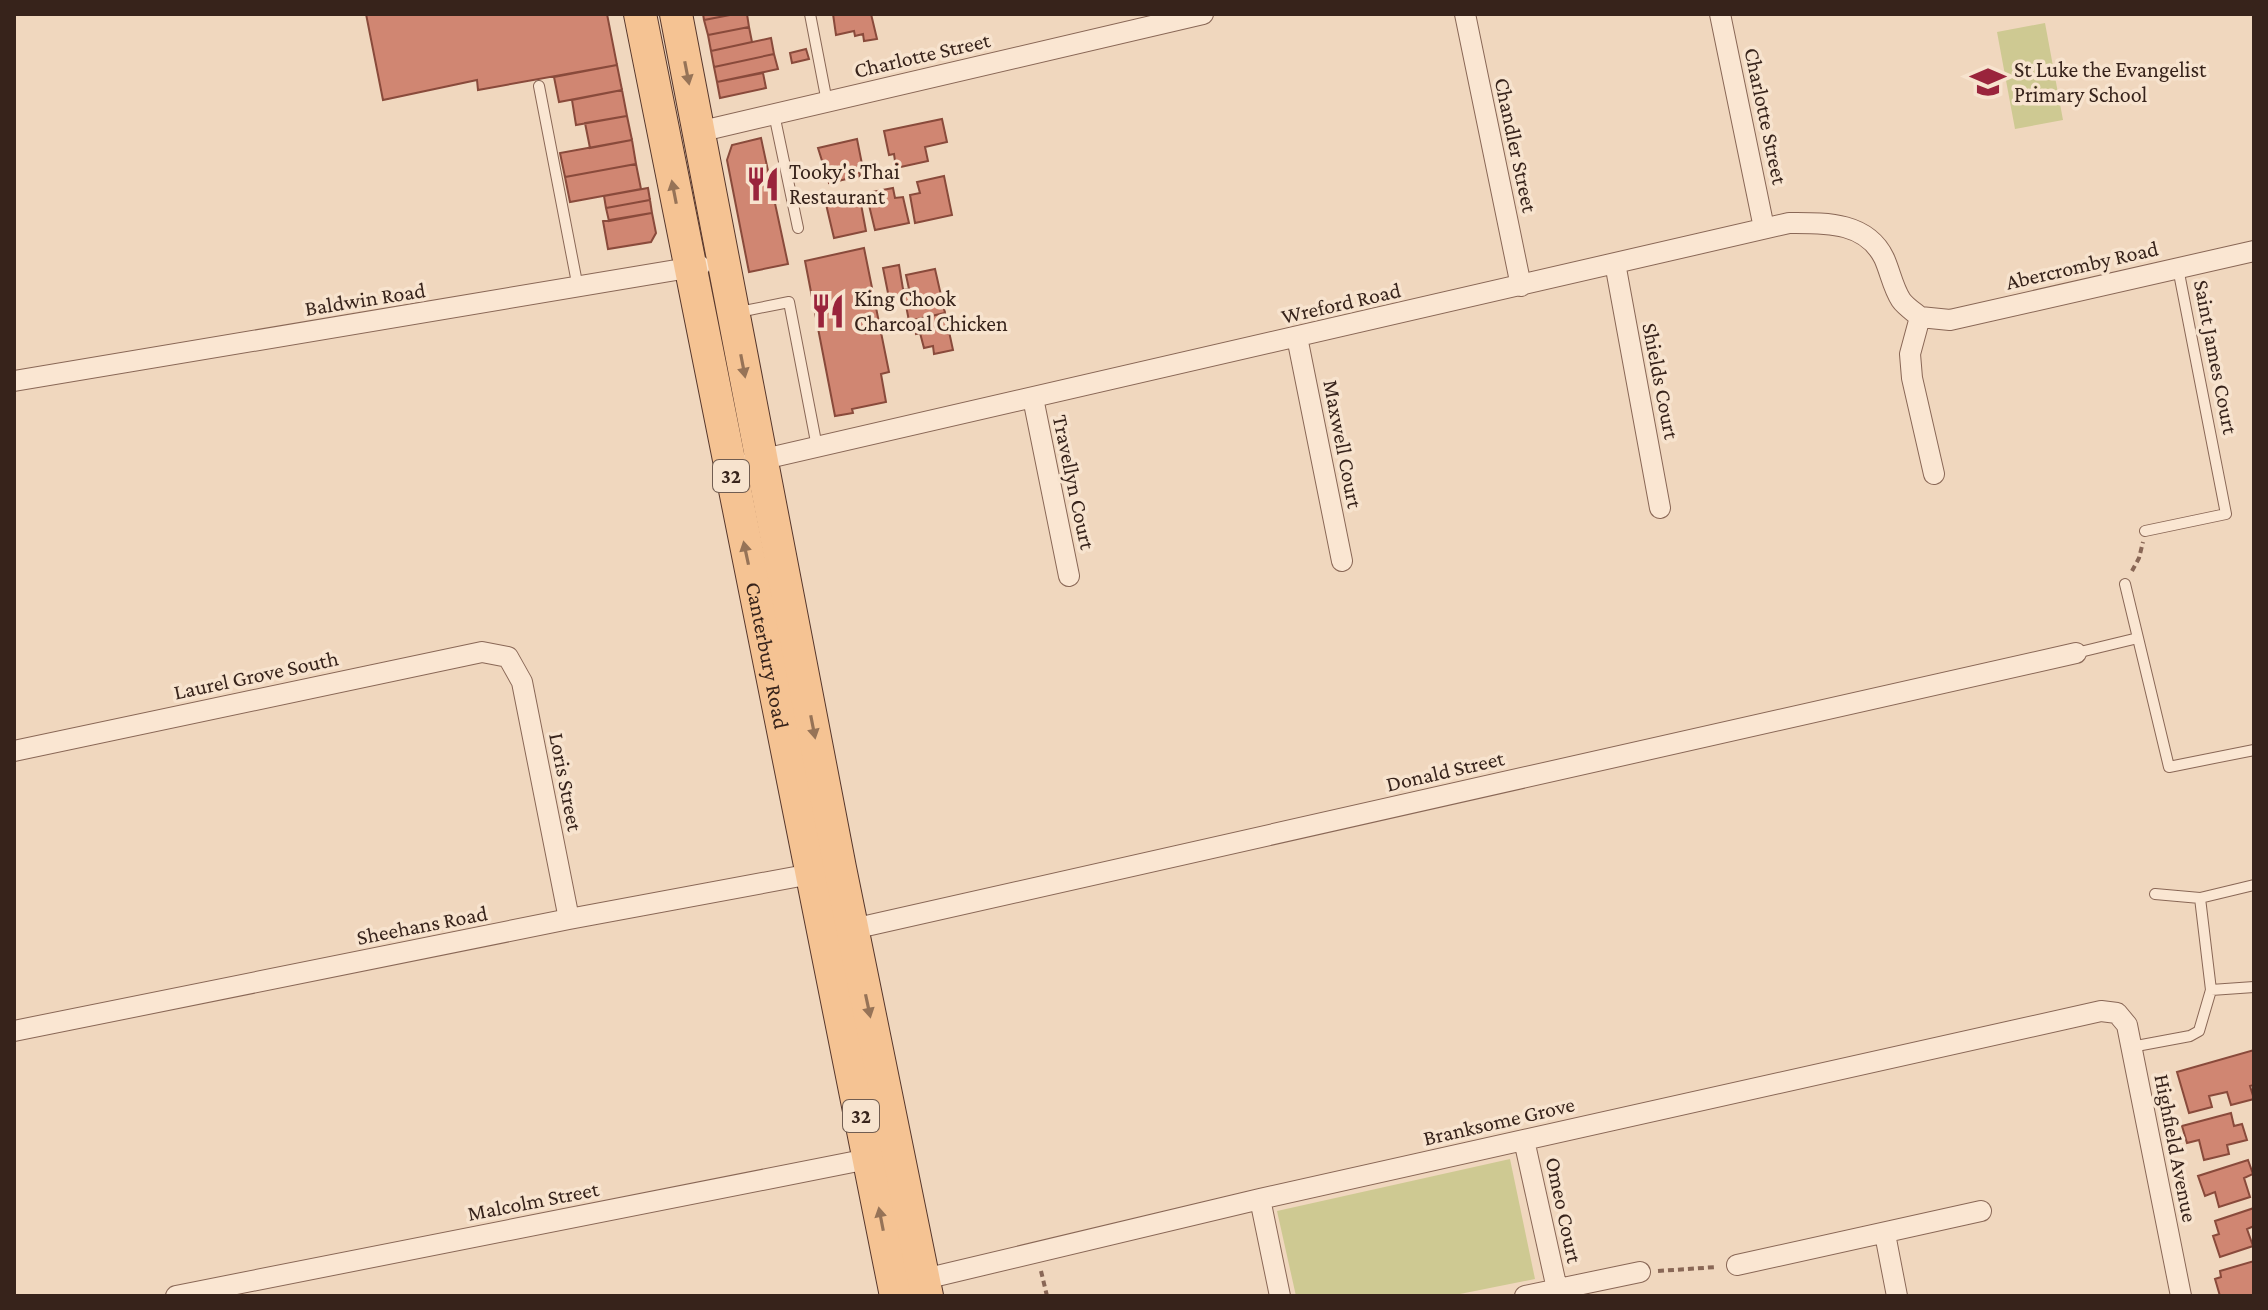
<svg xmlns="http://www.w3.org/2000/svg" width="2268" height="1310" font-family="'Crimson Pro',serif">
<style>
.green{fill:#cec992}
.building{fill:#d08672;stroke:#894a3b;stroke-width:2}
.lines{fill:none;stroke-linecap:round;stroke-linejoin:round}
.lane-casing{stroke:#896756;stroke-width:12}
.street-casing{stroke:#896756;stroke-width:22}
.primary-casing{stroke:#56362b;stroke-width:34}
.path{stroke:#896756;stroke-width:4;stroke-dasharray:6 4;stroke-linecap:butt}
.lane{stroke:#fae6d2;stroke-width:10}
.street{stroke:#fae6d2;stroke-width:20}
.primary{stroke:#f5c393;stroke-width:32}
.oneway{fill:#967357}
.labels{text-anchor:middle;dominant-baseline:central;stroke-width:7;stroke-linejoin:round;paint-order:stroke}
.shield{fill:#f7e3ce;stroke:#715d51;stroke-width:2}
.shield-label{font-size:20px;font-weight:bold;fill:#37231b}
.street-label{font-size:22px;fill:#37231b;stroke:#f7e3ce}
.poi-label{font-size:22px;fill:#37231b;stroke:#f7e3ce;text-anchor:start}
</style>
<rect width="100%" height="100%" fill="#f0d7be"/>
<path class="green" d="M2045,23L2063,120L2015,129L1997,32Z
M1510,1159L1535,1279L1450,1296H1296L1277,1211Z"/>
<path class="building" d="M366,14H607L617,65L478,90L477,80L383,100Z
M703,14H735L704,20Z
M735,14H747L749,27L708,35L704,20Z
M833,14H871L877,39L864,41L863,34L855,36L854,31L836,35Z
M749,27L752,42L711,51L708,35Z
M771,38L774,54L714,67L711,51Z
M806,49L809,59L792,63L790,53Z
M774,54L778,69L717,82L714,67Z
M617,65L622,90L559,102L554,77Z
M763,73L766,88L720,98L717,82Z
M622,90L627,116L576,125L572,100Z
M627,116L632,140L590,148L585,123Z
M942,119L947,142L925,147L928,161L896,168L894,154L889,155L884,131Z
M761,138L788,264L749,272L727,160L732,145Z
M857,139L862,164L858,165L860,176L829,183L818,148Z
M632,140L636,164L565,177L560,153Z
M636,164L641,189L570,202L565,177Z
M944,176L952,215L915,223L910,195L920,193L917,182Z
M648,188L650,200L606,208L604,196Z
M893,188L895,198L903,197L909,223L875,230L868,201L874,200L872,192Z
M851,194L853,206L861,204L866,231L834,238L825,200Z
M650,200L652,213L609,221L606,208Z
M652,213L656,233L651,242L608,249L603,221Z
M864,248L889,372L881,374L886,402L852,409L853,413L835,416L805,261Z
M899,265L904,295L889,298L883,268Z
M935,269L945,313L909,321L903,290L909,289L906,275Z
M945,313L953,350L934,354L933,346L924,348L920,333L916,334L913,320Z
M2254,1050V1085L2250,1086L2254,1099L2231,1105L2227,1092L2209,1096L2212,1107L2189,1113L2177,1072Z
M2231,1113L2234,1126L2242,1124L2247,1140L2227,1145L2229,1154L2204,1160L2199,1140L2187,1143L2182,1126Z
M2248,1160L2253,1174L2244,1178L2250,1197L2219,1207L2215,1192L2205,1196L2198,1176Z
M2254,1208V1226L2247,1229L2253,1246L2220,1257L2213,1236L2219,1234L2215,1221Z
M2254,1261V1296H2220L2215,1279L2221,1277L2220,1271Z"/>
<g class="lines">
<g class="lane-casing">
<path id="lane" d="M810,14L827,102
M539,86L578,288
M774,114L798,228
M739,312L789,302L817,447
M2145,531L2226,514L2178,268
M2125,584L2138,638
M2076,653L2138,638L2169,767L2254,750
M2155,894L2200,898
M2211,990L2254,987
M2131,1047L2190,1036L2199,1031L2211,990L2200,898L2254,885"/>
</g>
<g class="street-casing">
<path id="street" d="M1465,14L1521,286
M1720,14L1764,228
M698,132L1203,14
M1615,263L1660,508
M1920,317L1950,320L2254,251
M1920,317L1910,354L1912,378L1934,474
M1297,337L1342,561
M14,381L700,266
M1033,398L1069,576
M751,462L1789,223C1824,223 1866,221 1884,258C1890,271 1893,288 1901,300C1905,306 1914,312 1920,317
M14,751L482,652L508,657L522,682L569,919
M844,931L2076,653
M14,1031L569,919L822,872
M1524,1140L1557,1289
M1260,1199L1280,1296
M1885,1234L1897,1296
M1737,1265L1981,1211
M916,1281L1260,1199L2101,1011L2117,1013L2127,1025L2181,1296
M176,1296L878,1157
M1525,1296L1640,1272"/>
</g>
<g class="primary-casing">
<g id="primary">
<path id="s1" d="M640,14L896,1296"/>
<path d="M676,14L840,868L927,1296"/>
</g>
</g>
<path class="path" d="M2132,571L2139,558L2143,542
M1041,1271L1047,1296
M1658,1271L1717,1267"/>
<use href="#lane" class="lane"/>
<use href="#street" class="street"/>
<use href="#primary" class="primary"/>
</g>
<defs><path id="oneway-solid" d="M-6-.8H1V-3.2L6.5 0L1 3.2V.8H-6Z" transform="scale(2)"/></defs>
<g class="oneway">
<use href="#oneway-solid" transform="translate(687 73) rotate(79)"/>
<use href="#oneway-solid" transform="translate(674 192) rotate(-101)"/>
<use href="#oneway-solid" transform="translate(743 366) rotate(79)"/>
<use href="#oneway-solid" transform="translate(746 553) rotate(-102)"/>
<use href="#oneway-solid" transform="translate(813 727) rotate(79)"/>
<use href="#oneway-solid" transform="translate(868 1006) rotate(78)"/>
<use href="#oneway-solid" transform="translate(881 1219) rotate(-101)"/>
</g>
<defs>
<g id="school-bare" transform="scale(2.76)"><path d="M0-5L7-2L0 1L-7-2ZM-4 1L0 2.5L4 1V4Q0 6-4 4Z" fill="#9a243c" stroke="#f7e3ce" stroke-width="2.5" paint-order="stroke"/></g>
<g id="restaurant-bare" transform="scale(2.76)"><path d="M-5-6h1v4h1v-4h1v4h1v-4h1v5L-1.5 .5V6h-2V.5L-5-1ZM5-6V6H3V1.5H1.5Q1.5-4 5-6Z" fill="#9a243c" stroke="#f7e3ce" stroke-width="2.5" paint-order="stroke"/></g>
</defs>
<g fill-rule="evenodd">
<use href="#school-bare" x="1988" y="82"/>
<use href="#restaurant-bare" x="763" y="184"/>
<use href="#restaurant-bare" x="828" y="311"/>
</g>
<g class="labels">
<g class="shield">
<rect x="713" y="460" width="36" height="32" rx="6"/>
<rect x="843" y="1100" width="36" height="32" rx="6"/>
</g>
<g class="shield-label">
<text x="731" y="476">32</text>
<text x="861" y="1116">32</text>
</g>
<g class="street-label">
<text transform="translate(922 55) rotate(-13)">Charlotte Street</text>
<text transform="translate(1766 116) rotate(78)">Charlotte Street</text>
<text transform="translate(1516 145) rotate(78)">Chandler Street</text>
<text transform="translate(2082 265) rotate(-13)">Abercromby Road</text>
<text transform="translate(365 299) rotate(-9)">Baldwin Road</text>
<text transform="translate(1341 303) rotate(-13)">Wreford Road</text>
<text transform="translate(2216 357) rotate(79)">Saint James Court</text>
<text transform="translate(1661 381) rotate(79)">Shields Court</text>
<text transform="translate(1343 444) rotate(79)">Maxwell Court</text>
<text transform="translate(1074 482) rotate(78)">Travellyn Court</text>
<text stroke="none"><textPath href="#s1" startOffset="654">Canterbury Road</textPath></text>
<text transform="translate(256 675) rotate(-12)">Laurel Grove South</text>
<text transform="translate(1445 771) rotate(-13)">Donald Street</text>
<text transform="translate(566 782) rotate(79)">Loris Street</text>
<text transform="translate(422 925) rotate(-11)">Sheehans Road</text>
<text transform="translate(1499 1121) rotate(-13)">Branksome Grove</text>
<text transform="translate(2176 1148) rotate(79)">Highfield Avenue</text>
<text transform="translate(533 1201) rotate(-11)">Malcolm Street</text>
<text transform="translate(1564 1210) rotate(78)">Omeo Court</text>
</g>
<g class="poi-label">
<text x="2014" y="69">St Luke the Evangelist<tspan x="2014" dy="25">Primary School</tspan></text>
<text x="789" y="171">Tooky's Thai<tspan x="789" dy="25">Restaurant</tspan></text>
<text x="854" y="298">King Chook<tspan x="854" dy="25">Charcoal Chicken</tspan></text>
</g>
</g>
<rect width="2268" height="1310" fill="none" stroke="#37231b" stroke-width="32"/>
</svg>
